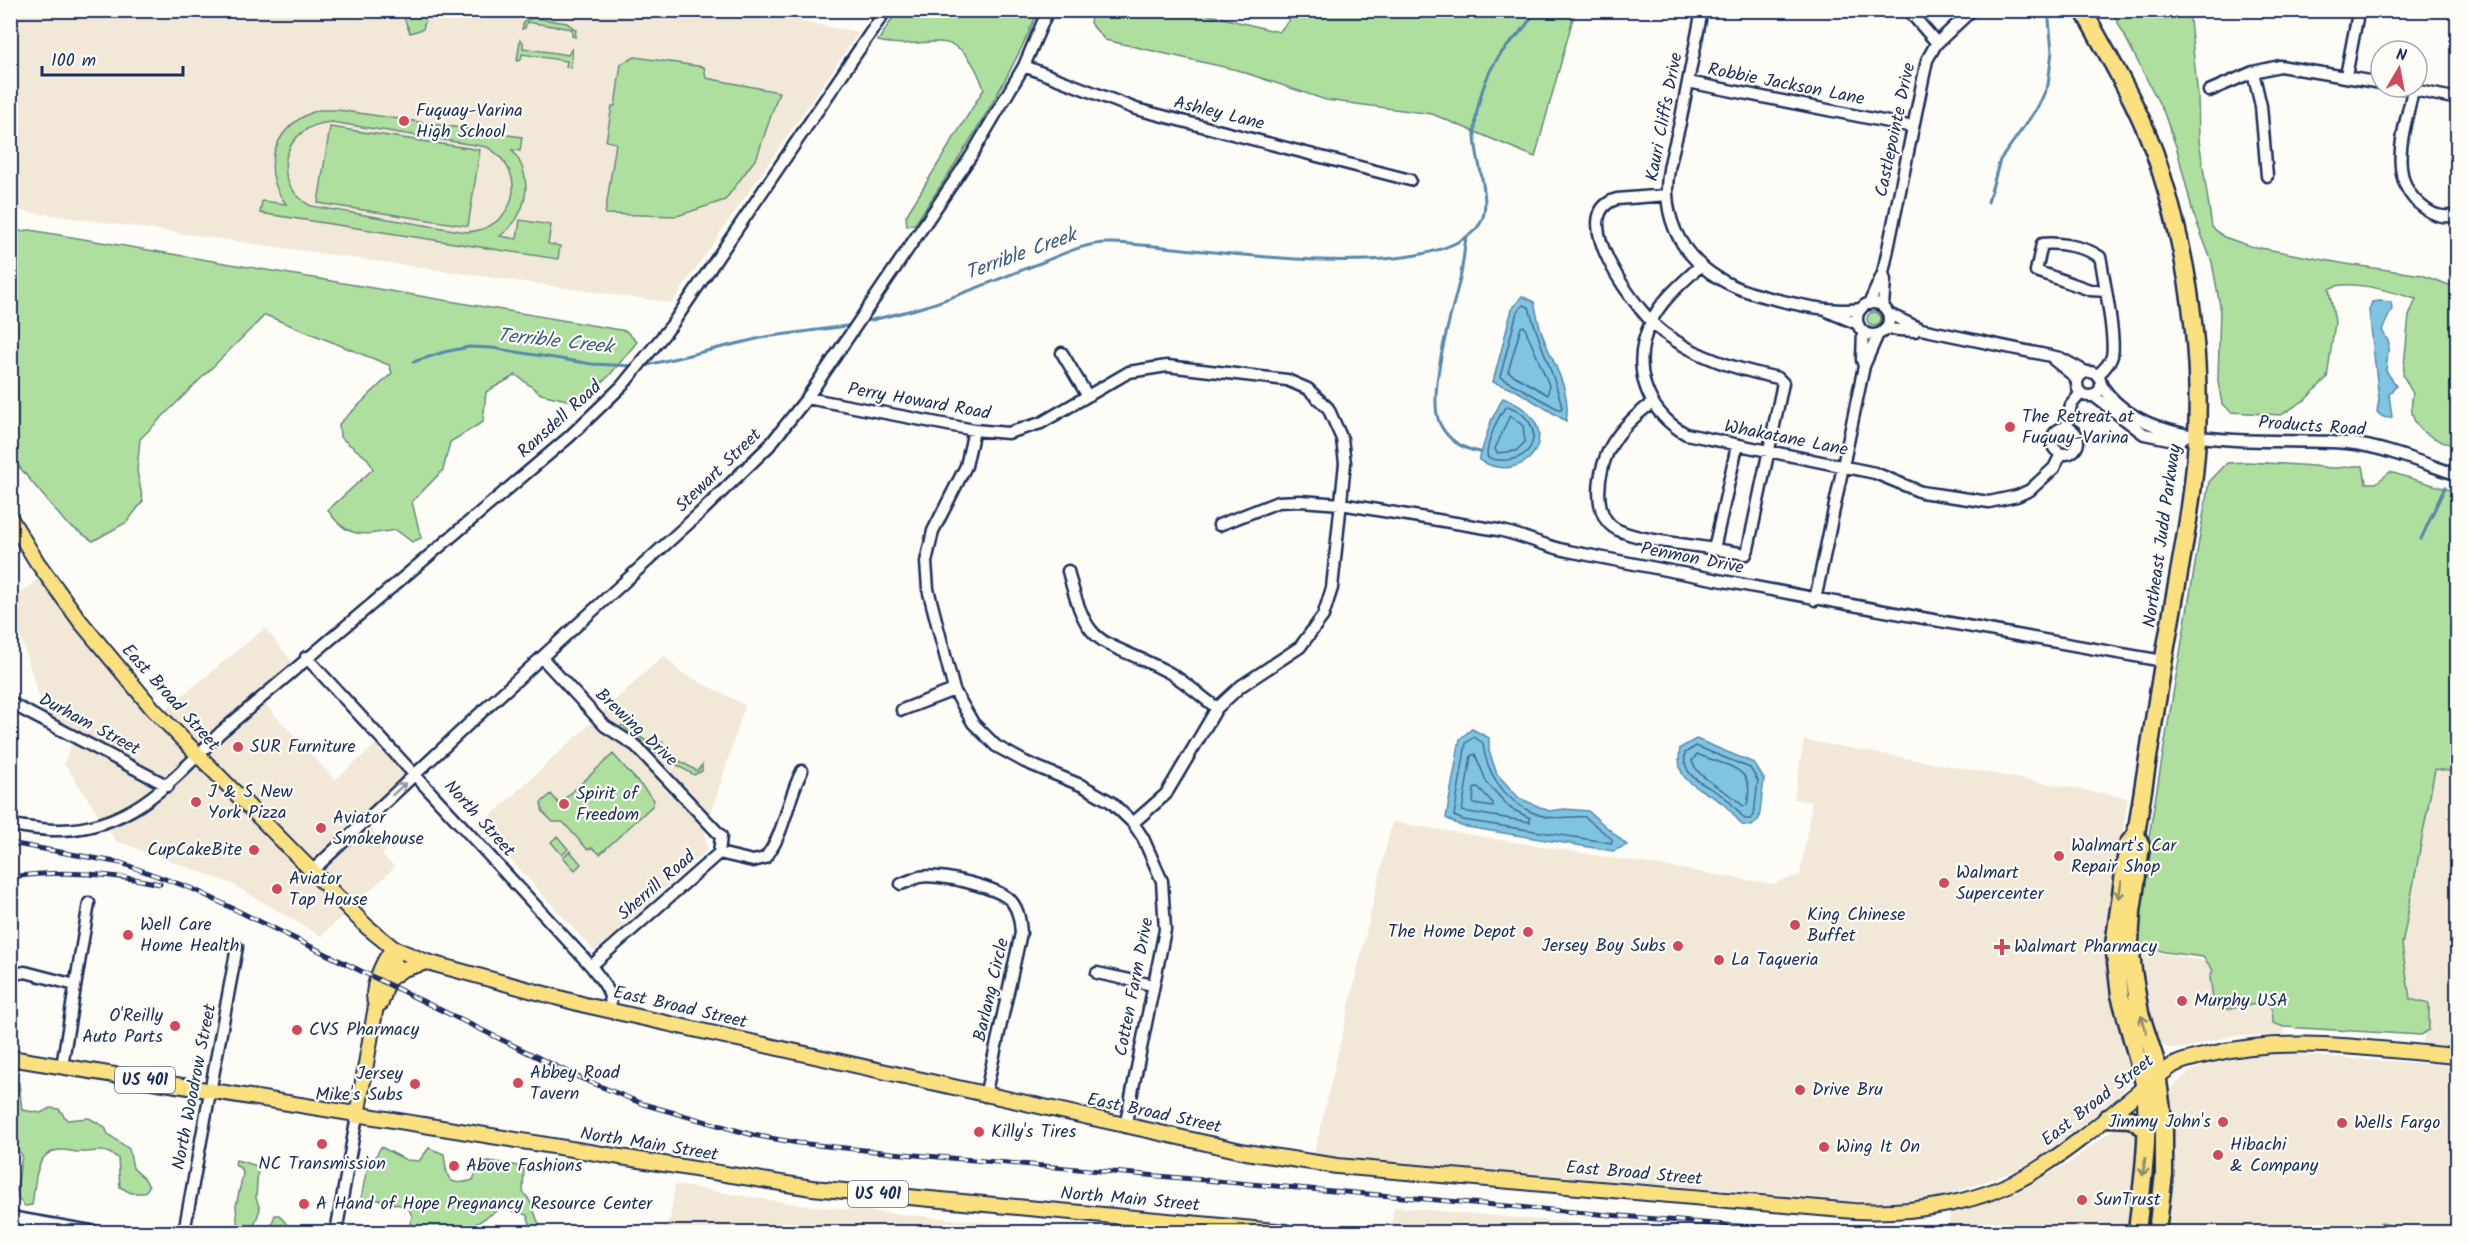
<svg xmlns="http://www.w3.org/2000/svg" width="2468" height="1243" font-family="Kalam,sans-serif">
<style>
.built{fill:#f1e8d7}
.green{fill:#afdf9e;stroke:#65877e;stroke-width:1.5;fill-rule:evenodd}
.water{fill:#7fc4e0;stroke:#5788ac;stroke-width:1.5}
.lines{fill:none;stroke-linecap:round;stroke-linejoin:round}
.shore{stroke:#436b92;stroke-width:1.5}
.stream{stroke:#5788ac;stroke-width:3}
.minor-casing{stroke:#1b2f5e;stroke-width:15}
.major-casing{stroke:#1b2f5e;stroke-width:18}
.highway-casing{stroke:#1b2f5e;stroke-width:21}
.minor{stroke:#fdfcf7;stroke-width:10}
.major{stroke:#fbe080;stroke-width:14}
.highway{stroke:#fbe080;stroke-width:16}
.rail-casing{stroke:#1b2f5e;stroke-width:5}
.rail{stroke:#fdfcf7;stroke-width:3;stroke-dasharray:9;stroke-linecap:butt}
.oneway{stroke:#8c96aa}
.oneway2{stroke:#8b886f}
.poi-dot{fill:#d1495b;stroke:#fdfcf7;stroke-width:2}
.labels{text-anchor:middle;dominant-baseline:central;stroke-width:4.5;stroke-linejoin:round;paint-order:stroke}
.shield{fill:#fdfcf7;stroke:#5f6c8c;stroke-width:1.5}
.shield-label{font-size:16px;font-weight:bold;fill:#1b2f5e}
.street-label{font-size:18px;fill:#1b2f5e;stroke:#fdfcf7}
.poi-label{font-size:18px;fill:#1b2f5e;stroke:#fdfcf7;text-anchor:start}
.water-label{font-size:20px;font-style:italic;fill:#395c85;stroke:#fdfcf7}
</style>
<rect width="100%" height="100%" fill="#fdfcf7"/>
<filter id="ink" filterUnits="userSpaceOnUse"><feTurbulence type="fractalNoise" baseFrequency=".0167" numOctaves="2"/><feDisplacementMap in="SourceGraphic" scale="12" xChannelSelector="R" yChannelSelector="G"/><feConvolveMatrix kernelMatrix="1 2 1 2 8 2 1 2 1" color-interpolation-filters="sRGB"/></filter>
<g filter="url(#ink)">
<path class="built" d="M802,10L801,22L859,32L672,303L15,210L11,213V11Z
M41,576L69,618L151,721L265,628L292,662L255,693L335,780L380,741L409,775L363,818L387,848L382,855L395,867L321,936L230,883L116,841L64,763L78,730L44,712L10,603Z
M664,655L680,672L745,705L706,829L705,839L708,849L595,952L480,826Z
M1804,740L2128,798L2109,913L2107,938L2133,1071L2124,1089L2112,1102L2044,1154L2016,1170L1944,1196L1879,1203L1314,1155L1392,822L1772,884L1800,875L1812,802L1794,799Z
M2435,769L2457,772V1046L2423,1044L2429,1004L2410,999L2402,946Z
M2138,949L2215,963L2277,999L2285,1035L2231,1036L2180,1049L2165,1047L2154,1034L2146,1011Z
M2284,1054L2457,1066V1232H2162L2170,1090L2189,1072L2203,1066L2249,1056Z
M2115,1128H2130L2140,1138L2141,1162L2129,1232H1948L1950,1213L1997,1198L2041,1178L2072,1161Z
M675,1185L801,1205L1091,1232H660L670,1218Z
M1394,1207L1611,1226L1688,1232H1402L1390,1231Z"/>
<path class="green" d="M404,11L422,13L425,21L423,29L410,33L403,15Z
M897,11H1038C1006,88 962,155 915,224L907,226L906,216L984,89C959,16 928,53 878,41Z
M1092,11H1194L1279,32L1291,18L1292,11H1575L1535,157L1432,114L1326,100L1237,70L1105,40L1090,23Z
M2112,11H2189L2198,97L2199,140L2212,227L2224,237L2250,246L2346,264L2422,275L2449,285L2457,284V447C2429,437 2405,429 2413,394L2403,375L2409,316L2416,299C2395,293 2347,277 2329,289L2335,322L2327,378L2305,400L2281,415L2231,412L2222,404L2218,381L2220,306L2212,262L2193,213L2177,149L2164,113Z
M533,18L567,23L576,30L575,37L572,36V29L527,22L525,28L522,29L524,21Z
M520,40L523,42V48L568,55L572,48L571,68L566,67L567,61L522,54L521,60L517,61Z
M635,57L704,67L706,78L779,92L757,157L725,200L677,216L605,214L616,143L606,141L612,106H615L621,64Z
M320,110H338L522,137L520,151L512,150C535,178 528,215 500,236L517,239L520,220L551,225L548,244L560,246L558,259L260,213L262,201L286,204C257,167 277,121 320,110ZM332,122L487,147C531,172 516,230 466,232L311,206C267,182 283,124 332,122Z
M330,127L480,150L468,226L318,203Z
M30,230L626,331L637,342L609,376L579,403L541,394L516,375L486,392L483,422L450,442L443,470L412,502L421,538L412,542L396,530C365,535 347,540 328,510L373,469L368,459L340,437L339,424L392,373L389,365L265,315L140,439L137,471L143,501L127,522L93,541L66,523L11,457V263L17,252L15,242L20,231Z
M1867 319a7 7 0 1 1 14 0a7 7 0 1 1-14 0Z
M2247,462C2275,464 2303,464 2331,468C2340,469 2352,465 2363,466L2366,483H2376L2390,472L2457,492V772L2435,769L2402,945L2410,999L2429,1004V1030L2421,1035L2284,1027L2273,1023L2272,1009L2267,1002L2223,1010L2214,1005L2210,977L2213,970L2203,957L2165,952L2135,943L2143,872L2209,482L2227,463Z
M625,722H627L625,728L653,745L656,741L663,742L661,750L697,771L702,765V771L694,775L622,733L620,728Z
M613,754L654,800L652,806L600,854L593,848L587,849L563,822H553L543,812L541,803L551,794L559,804Z
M557,836L568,849L562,855L551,842Z
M570,851L581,864L575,870L563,857Z
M12,1079L19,1083L22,1110L41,1113L50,1108L59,1109L67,1120L89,1118L105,1127L108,1134L129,1149L133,1168L145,1179L149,1187L144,1193H131L120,1187L118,1158C100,1146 97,1153 78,1152C73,1152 68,1150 63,1150C33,1149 36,1184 32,1205L25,1206L19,1200L17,1189L22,1155L11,1143Z
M381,1147L406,1160L419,1161L429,1148L444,1154C447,1173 444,1189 473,1180L480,1162L490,1161L524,1167L523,1192C535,1203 534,1220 544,1232H533L527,1215L501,1208L463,1232H408L412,1216L408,1207L379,1200L361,1199L366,1173Z
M236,1160L258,1166L256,1198L260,1209L252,1232H238L236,1206L243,1174L242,1169L235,1165Z
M275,1215H279L293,1232H269Z
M2380,1223L2430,1232H2378Z"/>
<path class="water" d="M1522,296L1534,302C1537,314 1539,327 1544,339C1554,365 1572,392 1566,421L1517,391L1493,382L1512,309Z
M2380,301L2391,302L2392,309L2382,330L2389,343L2386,371L2396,385L2389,394L2392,417C2385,419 2382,417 2377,412L2379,399L2369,310L2372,302Z
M1503,398C1571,423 1530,490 1479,460L1491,421Z
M1472,729L1489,738V751L1497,774L1519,798L1549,811L1565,809L1588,811L1627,845L1613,851L1461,826L1446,818L1460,739Z
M1696,739L1754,763L1764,779L1759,819L1752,826L1742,825C1736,818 1730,809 1722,803C1698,785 1674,785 1680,748Z"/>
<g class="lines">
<path class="shore" d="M1523,305L1529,307C1538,341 1554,373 1562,407L1560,410L1500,377L1517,312Z
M1524,326L1549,385L1548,395L1508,372L1521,327Z
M1508,406C1550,422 1537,471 1488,458C1484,449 1499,411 1508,406Z
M1510,415L1523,426L1525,442L1516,451L1497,453L1495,449Z
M1474,737L1483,743C1486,777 1512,810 1547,817C1558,819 1573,816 1585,817L1612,839V843L1463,820L1454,816L1466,743Z
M1696,746L1750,768L1758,781L1754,815L1751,819H1745C1739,813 1734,806 1728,800C1711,785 1681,781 1685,753Z
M1475,754L1487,783L1510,808L1530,818V822L1462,811L1471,756Z
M1697,754C1727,767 1757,766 1747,805L1743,806C1728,790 1699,781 1692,761Z
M1478,787L1493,803V807L1473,804L1474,789Z"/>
<path class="stream" d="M1988,202L2000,160L2038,107L2048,85L2052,51L2049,20
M1466,237C1464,251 1463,265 1460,279C1452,311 1426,396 1440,424C1448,440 1463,449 1480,452
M863,322C885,317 907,312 929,305C967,293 1005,276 1043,262C1065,253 1087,242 1112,243C1194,245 1417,289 1476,229C1498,207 1472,157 1475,129C1476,105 1485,76 1499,56C1511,40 1527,29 1535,10
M413,362L444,352L469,347L492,348L592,364L633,366
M643,366L765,337L854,325
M2421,539L2445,487"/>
<g class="minor-casing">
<path id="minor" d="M1702,10C1695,46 1688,82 1681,118C1676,143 1666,169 1667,194C1670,251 1712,283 1762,296C1794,304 1829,313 1861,309
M1908,10L1937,43
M1024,66L1136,109L1410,180
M2253,72L2261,106L2267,176
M2346,76L2358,13
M1688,82L1913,127
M2399,87L2458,99
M2413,90C2405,128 2385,179 2423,207C2434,216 2444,218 2458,215
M2209,91L2253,72L2280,66L2381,83
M1667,195L1617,199C1563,214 1639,315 1664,333C1698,358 1736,369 1778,378L1783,383L1748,549L1746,554L1714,549
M1700,266C1683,282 1661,300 1651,322C1630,365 1645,411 1686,434L1875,473L1921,492L1989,502L2017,496L2030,490L2054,468L2061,454
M1883,273L1885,280L1883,306
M1857 319a16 16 0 1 1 32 0a16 16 0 1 1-32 0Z
M1869,304L1883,273L1927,60L1936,44L1972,10
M1829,312L1858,324
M1889,314L1921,329L2060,358L2086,372
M1886,329L1915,331
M1863,331L1862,360L1864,366
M1062,353L1087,395
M2054,360L2074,376L2077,382
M2077 384a12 12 0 1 1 24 0a12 12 0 1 1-24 0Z
M2098,375C2103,370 2110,364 2112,356C2116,339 2104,281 2101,261L2100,257C2087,247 2058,242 2042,244L2036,271L2090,290L2106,291
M2102,386C2150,457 2273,436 2347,443C2385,447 2422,463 2458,475
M2094,396L2144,434L2179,441L2187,435
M807,398L974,430L1008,433L1041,423L1129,372L1167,366L1287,380L1308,389L1328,408L1342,439L1345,463L1332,588L1323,616L1300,647L1241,686L1217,708L1166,794L1133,823
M1652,403C1637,414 1620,430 1611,446C1598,468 1590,517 1618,530C1642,541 1687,544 1714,549L1737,446
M2052 441a13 13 0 1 1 26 0a13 13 0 1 1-26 0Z
M2066,429L2071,405L2081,393
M974,430L966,466L933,531L926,562L928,589L954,690L973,723L996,746L1025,762L1083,786L1111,802L1133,823L1143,838L1162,881L1165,930L1125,1127
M1219,525L1278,502L1300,501L1341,504L1498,530C1522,535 1544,546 1568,551C1766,590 1964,626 2163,661
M1068,571C1088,651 1099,637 1164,670C1183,679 1200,696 1217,708
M1815,600L1864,366L1878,334
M306,657L591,966C601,980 614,992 610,1010
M542,658L605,726L636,746L721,836L719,853
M10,703L168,786
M902,710L954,690
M10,825C27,827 45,831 61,830C134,828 174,778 221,732L569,437L622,386L671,326L886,10
M719,853L753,861L765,858C785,834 787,799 802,771
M311,872L474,719L700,513L769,446L807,398L971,156L1024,66L1048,10
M901,884C907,882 913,879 919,877C938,873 1000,887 1012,902C1019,911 1020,922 1021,933L985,1096
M591,966L719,853
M1097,973L1153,985
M10,975L25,972L75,985
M62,1066L89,903
M10,1217L97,1232
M184,1232L237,947
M336,1232L357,1116"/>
</g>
<g class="major-casing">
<path id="major" d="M10,518L37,562L80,621L153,709L366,926L393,948L427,962L585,1005L1246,1152L1337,1166L1854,1211C1916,1214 1984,1203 2038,1169C2086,1139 2127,1099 2172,1066C2182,1060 2195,1058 2207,1055C2289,1034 2374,1050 2458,1056
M389,979L403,969L427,962
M376,1006L381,1003L394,962L393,948
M10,1058L812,1188L1286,1232
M357,1116L376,1006C369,989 383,962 393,948"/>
</g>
<g class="highway-casing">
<path id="highway" d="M2083,10C2111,61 2143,113 2160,169C2187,254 2201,347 2197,437C2194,501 2180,565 2169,629C2157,697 2147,766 2136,834L2128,844L2114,945L2120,995L2145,1087C2150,1137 2142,1184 2137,1232
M2136,834L2141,846L2132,912L2130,942L2133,971L2140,1013L2155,1059L2164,1125V1174L2157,1232
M2107,1118L2131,1119L2147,1130"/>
</g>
<use href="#minor" class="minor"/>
<use href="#major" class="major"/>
<use href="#highway" class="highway"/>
<g class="rail-casing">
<path id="rail" d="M10,843L121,863L193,889L578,1077L643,1104L753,1135L798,1143L892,1153L1807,1232
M10,877C60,870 111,873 160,884"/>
</g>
<use href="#rail" class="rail"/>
</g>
<defs><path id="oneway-shaft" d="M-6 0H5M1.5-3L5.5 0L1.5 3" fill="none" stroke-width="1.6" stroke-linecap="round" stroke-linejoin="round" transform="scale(1.5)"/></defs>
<use class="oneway" href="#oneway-shaft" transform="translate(399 789) rotate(-42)"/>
<g class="oneway2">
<use href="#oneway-shaft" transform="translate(2120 890) rotate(99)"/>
<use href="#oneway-shaft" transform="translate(2144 1024) rotate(-108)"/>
<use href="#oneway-shaft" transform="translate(2144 1167) rotate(98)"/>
</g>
</g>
<g class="poi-dot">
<circle cx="404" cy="121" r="6"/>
<circle cx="2010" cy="427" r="6"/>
<circle cx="238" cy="747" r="6"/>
<circle cx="196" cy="802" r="6"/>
<circle cx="564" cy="804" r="6"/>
<circle cx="321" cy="828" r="6"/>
<circle cx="254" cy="850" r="6"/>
<circle cx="2059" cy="856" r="6"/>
<circle cx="1944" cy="883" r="6"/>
<circle cx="277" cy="889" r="6"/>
<circle cx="1795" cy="925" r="6"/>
<circle cx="1528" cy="932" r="6"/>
<circle cx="128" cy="935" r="6"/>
<circle cx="1678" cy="946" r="6"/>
<path d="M1999 938h6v6h6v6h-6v6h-6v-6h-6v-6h6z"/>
<circle cx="1719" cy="960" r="6"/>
<circle cx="2182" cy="1001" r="6"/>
<circle cx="175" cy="1026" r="6"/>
<circle cx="297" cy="1030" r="6"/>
<circle cx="518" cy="1083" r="6"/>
<circle cx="415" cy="1084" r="6"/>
<circle cx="1800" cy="1090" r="6"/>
<circle cx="2223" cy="1122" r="6"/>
<circle cx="2342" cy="1123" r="6"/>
<circle cx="979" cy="1132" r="6"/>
<circle cx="322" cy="1144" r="6"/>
<circle cx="1824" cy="1147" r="6"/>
<circle cx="2218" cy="1155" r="6"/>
<circle cx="454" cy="1166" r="6"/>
<circle cx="2082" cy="1200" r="6"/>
<circle cx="304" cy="1204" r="6"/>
</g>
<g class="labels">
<g class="shield">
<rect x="115" y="1067" width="60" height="26" rx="4.5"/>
<rect x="848" y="1181" width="60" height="26" rx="4.5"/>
</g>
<g class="shield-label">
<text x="145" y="1080">US 401</text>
<text x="878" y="1194">US 401</text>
</g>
<g class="street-label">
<text transform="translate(1786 85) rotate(11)">Robbie Jackson Lane</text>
<text transform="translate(1219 114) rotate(14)">Ashley Lane</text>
<text transform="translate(1665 117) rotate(-79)">Kauri Cliffs Drive</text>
<text transform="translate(1896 130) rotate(-78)">Castlepointe Drive</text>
<text transform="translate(919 402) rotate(10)">Perry Howard Road</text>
<text transform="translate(560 420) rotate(-42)">Ransdell Road</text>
<text transform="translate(2312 427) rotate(4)">Products Road</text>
<text transform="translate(1786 439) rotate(11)">Whakatane Lane</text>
<text transform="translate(719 471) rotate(-44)">Stewart Street</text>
<text transform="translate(2163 536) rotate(-82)">Northeast Judd Parkway</text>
<text transform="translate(1692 559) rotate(11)">Penmon Drive</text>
<text transform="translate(170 698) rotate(48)">East Broad Street</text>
<text transform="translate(89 725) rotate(28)">Durham Street</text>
<text transform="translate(636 728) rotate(43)">Brewing Drive</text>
<text transform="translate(479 819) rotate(48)">North Street</text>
<text transform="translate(657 886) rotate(-41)">Sherrill Road</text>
<text transform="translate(1135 987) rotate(-79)">Cotten Farm Drive</text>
<text transform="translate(992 990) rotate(-77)">Barlang Circle</text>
<text transform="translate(680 1008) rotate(13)">East Broad Street</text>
<text transform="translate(195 1087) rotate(-79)">North Woodrow Street</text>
<text transform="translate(2098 1101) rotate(-38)">East Broad Street</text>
<text transform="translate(1154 1114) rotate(12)">East Broad Street</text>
<text transform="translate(649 1145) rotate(9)">North Main Street</text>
<text transform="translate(1634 1174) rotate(5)">East Broad Street</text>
<text transform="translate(1130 1200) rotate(5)">North Main Street</text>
</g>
<g class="poi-label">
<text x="416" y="111">Fuquay-Varina<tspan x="416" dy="21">High School</tspan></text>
<text x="2022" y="417">The Retreat at<tspan x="2022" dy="21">Fuquay-Varina</tspan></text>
<text x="250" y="747">SUR Furniture</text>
<text x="208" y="792">J &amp; S New<tspan x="208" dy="21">York Pizza</tspan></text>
<text x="576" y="794">Spirit of<tspan x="576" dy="21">Freedom</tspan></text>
<text x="333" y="818">Aviator<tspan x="333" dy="21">Smokehouse</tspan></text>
<text x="2071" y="846">Walmart's Car<tspan x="2071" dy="21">Repair Shop</tspan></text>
<text x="242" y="850" text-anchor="end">CupCakeBite</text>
<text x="1956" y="873">Walmart<tspan x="1956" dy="21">Supercenter</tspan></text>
<text x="289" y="879">Aviator<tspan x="289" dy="21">Tap House</tspan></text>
<text x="1807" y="915">King Chinese<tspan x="1807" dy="21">Buffet</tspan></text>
<text x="140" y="925">Well Care<tspan x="140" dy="21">Home Health</tspan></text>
<text x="1516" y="932" text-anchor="end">The Home Depot</text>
<text x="1666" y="946" text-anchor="end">Jersey Boy Subs</text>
<text x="2014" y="947">Walmart Pharmacy</text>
<text x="1731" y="960">La Taqueria</text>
<text x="2194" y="1001">Murphy USA</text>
<text x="163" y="1016" text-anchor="end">O'Reilly<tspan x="163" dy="21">Auto Parts</tspan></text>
<text x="309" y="1030">CVS Pharmacy</text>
<text x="530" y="1073">Abbey Road<tspan x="530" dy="21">Tavern</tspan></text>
<text x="403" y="1074" text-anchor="end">Jersey<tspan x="403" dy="21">Mike's Subs</tspan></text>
<text x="1812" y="1090">Drive Bru</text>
<text x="2211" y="1122" text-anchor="end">Jimmy John's</text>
<text x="2354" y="1123">Wells Fargo</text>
<text x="991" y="1132">Killy's Tires</text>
<text x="2230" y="1145">Hibachi<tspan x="2230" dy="21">&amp; Company</tspan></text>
<text x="1836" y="1147">Wing It On</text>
<text x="322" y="1164" text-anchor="middle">NC Transmission</text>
<text x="466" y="1166">Above Fashions</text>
<text x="2094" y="1200">SunTrust</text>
<text x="316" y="1204">A Hand of Hope Pregnancy Resource Center</text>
</g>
<g class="water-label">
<text transform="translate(1021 255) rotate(-20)">Terrible Creek</text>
<text transform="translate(555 342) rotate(6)">Terrible Creek</text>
</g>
</g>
<rect width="2468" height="1243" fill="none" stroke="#fdfcf7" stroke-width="36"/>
<rect x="18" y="18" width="2432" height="1207" fill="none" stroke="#1b2f5e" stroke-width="2" filter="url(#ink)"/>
<g transform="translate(2399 69) rotate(10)"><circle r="28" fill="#fdfcf7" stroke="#a3aaba" stroke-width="1.5"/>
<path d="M0-4.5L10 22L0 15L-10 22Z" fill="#d1495b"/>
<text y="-9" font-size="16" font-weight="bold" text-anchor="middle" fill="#1b2f5e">N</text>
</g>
<path d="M42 66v9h141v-9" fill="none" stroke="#1b2f5e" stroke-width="3"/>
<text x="51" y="66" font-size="18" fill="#1b2f5e" stroke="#fdfcf7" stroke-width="4.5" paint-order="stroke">100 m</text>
</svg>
